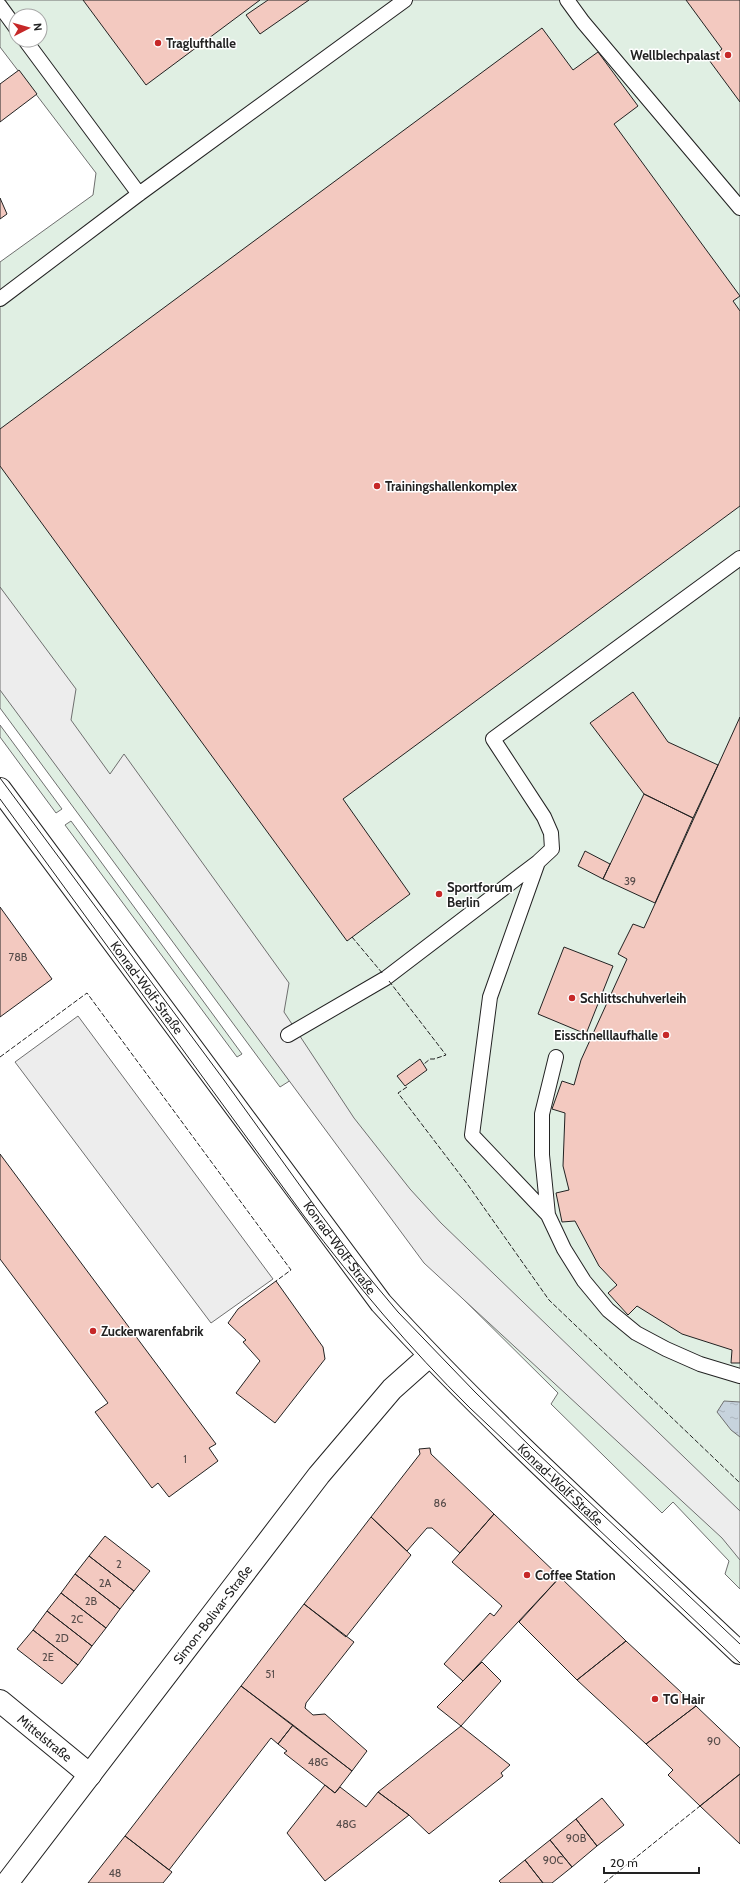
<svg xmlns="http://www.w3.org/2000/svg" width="740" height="1883" font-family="Cabin,sans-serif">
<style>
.grass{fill:#e0efe3;stroke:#6f6f6f;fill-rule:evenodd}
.parking{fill:#ededed;stroke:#6f6f6f}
.water{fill:url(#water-ripples);stroke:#6f6f6f}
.building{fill:#f3c9c0;stroke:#222}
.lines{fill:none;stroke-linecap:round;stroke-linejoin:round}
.service-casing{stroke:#222;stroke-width:16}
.minor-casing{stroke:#222;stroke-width:24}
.tertiary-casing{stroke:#222;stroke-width:24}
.secondary-casing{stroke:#222;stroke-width:24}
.service{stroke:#fff;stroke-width:14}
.minor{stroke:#fff;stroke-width:22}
.tertiary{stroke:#fff;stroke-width:22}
.secondary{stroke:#fff;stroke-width:22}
.tram{stroke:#222;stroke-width:1}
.fence{stroke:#222;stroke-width:1;stroke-dasharray:5 2;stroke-linecap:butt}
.poi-dot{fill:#c62828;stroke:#fff;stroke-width:1.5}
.labels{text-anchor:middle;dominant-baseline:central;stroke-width:3;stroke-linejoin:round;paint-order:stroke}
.number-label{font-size:11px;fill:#564c4a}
.poi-label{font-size:13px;font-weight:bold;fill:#222;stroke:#fff;text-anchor:start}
.street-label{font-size:13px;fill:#222;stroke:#fff}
</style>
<defs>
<pattern id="water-ripples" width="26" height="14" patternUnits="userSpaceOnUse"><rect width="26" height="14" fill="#c7d3dd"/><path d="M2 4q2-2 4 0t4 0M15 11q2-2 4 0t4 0" fill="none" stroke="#abb5bd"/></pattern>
</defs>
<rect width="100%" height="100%" fill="#fff"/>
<path class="grass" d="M0,0H740V1589L725,1574L729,1561L673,1502L662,1513L551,1404L558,1393L438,1274L291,1080L280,1087L0,708V262L93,195L96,173L0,47ZM16,16H40V40H16Z
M0,725L62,809L56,813L0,737Z
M71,821L242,1054L237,1057L65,825Z"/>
<path class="parking" d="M0,587L76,689L71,720L110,774L124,754L289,983L284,1012L354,1118L410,1189L441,1223L740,1511V1560L722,1538L424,1263L0,690Z
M78,1016L273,1279L211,1323L15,1062Z"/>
<path class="water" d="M724,1401L740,1402V1437L731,1430L717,1412Z"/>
<path class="building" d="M83,0H260L146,85Z
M268,0H309L260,34L246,15Z
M686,0H740V102L709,60L722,49Z
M542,28L573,70L598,52L638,106L614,124L740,296L733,301L740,311V506L343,799L410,894L347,941L0,466V429Z
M19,70L37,94L0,122V84Z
M0,198L7,214L0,219Z
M633,692L668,742L718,765L693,818L644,794L590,723Z
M740,717V1363H731L732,1350L682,1334L637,1306L628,1315L608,1293L617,1285L599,1266L575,1221L562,1222L556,1193L569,1190L563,1166L565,1113L552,1109L562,1081L574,1085L581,1060L627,959L618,954L633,924L644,928Z
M644,794L693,818L655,903L603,879Z
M585,851L610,864L603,879L578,866Z
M0,907L52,979L0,1017Z
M564,947L613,966L586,1034L538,1014Z
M420,1059L427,1070L405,1086L397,1076Z
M0,1154L216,1444L209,1448L218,1461L169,1497L158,1483L152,1488L95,1412L108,1403L0,1259Z
M276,1281L323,1347L325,1359L275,1423L236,1393L260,1361L243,1342L246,1340L228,1323L238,1309Z
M430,1448L431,1454L494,1514L460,1553L432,1528H427L407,1551L371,1517L420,1454L419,1449Z
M494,1514L560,1577L463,1681L444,1664L490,1613L494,1616L502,1606L452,1562Z
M371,1517L411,1555L346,1637L304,1604Z
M105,1536L150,1571L134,1591L89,1556Z
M89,1556L134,1591L120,1609L75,1574Z
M75,1574L120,1609L106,1628L61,1593Z
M560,1577L626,1641L577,1680L519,1622Z
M61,1593L106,1628L92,1646L47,1611Z
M304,1604L354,1642L306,1703L305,1708L313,1715L325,1714L367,1751L352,1771L241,1686Z
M47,1611L92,1646L78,1665L33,1630Z
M33,1630L78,1665L62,1684L17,1649Z
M626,1641L696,1706L646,1744L577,1680Z
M482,1662L501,1681L461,1726L437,1707Z
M241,1686L293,1725L278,1744L271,1738L169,1870L125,1836Z
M696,1706L740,1748V1774L700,1806L668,1775L673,1770L646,1744Z
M293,1725L352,1771L335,1793L284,1753L287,1751L278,1744Z
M461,1726L510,1765L501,1773L503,1776L429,1834L409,1815L378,1792Z
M740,1774V1844L700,1806Z
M325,1785L335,1793L340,1787L366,1807L378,1792L409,1815L325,1881L287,1833Z
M602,1798L624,1825L597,1846L576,1819Z
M576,1819L597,1846L572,1867L550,1840Z
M125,1836L172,1872L163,1883H88Z
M550,1840L572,1867L552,1883H543L525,1860Z
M525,1860L543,1883H501L499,1881Z"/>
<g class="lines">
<g class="service-casing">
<path id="service" d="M567,0L583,22L740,208
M0,6L16,28
M25,40L139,194
M0,299L139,194L405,0
M538,862L490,997L472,1135L548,1215
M288,1035L386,978L538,862L552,849L551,833L544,817L493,739L740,558
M556,1057L542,1114V1155L548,1215L564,1249L584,1281L608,1310L636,1333L666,1349L700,1364L740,1376"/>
</g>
<g class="minor-casing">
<g id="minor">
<path id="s1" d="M0,1701L90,1775"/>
</g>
</g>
<g class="tertiary-casing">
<g id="tertiary">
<path id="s2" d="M7,1883L319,1475L392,1389L429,1356"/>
</g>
</g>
<g class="secondary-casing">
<g id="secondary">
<path id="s3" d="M0,789L381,1303C494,1427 619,1538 740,1653"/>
</g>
</g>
<use href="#service" class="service"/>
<use href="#minor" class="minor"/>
<use href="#tertiary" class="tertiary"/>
<use href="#secondary" class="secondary"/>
<path class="tram" d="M0,778L224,1080L319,1212L357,1263L398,1312L475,1392L534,1450L740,1644
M0,799L304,1216C356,1284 409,1348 470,1408L740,1663"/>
<path class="fence" d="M352,937L383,974
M389,981L446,1055L434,1059H430L424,1064
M0,1057L87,993L291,1270L276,1281
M407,1087L398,1093L468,1185L549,1300L740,1483
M604,1883L700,1806"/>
</g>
<g class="poi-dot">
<circle cx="158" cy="43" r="4"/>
<circle cx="728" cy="55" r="4"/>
<circle cx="377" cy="486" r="4"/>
<circle cx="439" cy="894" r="4"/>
<circle cx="572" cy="998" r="4"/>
<circle cx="666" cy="1035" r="4"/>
<circle cx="93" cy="1331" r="4"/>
<circle cx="527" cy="1575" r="4"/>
<circle cx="655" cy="1699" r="4"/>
</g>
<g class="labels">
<g class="number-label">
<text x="630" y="881">39</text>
<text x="18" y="957">78B</text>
<text x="185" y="1459">1</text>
<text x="440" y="1503">86</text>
<text x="119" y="1564">2</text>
<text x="105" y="1583">2A</text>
<text x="91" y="1601">2B</text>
<text x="77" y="1619">2C</text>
<text x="62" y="1638">2D</text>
<text x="48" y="1657">2E</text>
<text x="270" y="1674">51</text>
<text x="714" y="1741">90</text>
<text x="318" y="1762">48G</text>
<text x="346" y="1824">48G</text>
<text x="576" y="1838">90B</text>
<text x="553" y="1860">90C</text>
<text x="115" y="1873">48</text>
</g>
<g class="poi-label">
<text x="166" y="43">Traglufthalle</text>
<text x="720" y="55" text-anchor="end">Wellblechpalast</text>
<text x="385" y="486">Trainingshallenkomplex</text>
<text x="447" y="887">Sportforum<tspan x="447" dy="15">Berlin</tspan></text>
<text x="580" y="998">Schlittschuhverleih</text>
<text x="658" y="1035" text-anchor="end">Eisschnelllaufhalle</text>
<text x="101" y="1331">Zuckerwarenfabrik</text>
<text x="535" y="1575">Coffee Station</text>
<text x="663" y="1699">TG Hair</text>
</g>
<g class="street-label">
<text stroke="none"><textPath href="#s3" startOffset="247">Konrad-Wolf-Straße</textPath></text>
<text stroke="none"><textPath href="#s3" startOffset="571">Konrad-Wolf-Straße</textPath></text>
<text stroke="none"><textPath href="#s3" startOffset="895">Konrad-Wolf-Straße</textPath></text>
<text stroke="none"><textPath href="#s2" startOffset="338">Simon-Bolivar-Straße</textPath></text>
<text stroke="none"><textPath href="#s1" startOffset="58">Mittelstraße</textPath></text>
</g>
</g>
<g transform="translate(28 28) rotate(84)"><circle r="19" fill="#ffffff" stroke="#a7a7a7"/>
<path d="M0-3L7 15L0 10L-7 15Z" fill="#c62828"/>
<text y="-6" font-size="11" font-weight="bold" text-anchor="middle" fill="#222222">N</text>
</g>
<path d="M604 1867v6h95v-6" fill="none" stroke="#222222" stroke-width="2"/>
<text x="610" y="1867" font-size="12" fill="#222222" stroke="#ffffff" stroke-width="3" paint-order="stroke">20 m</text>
</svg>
